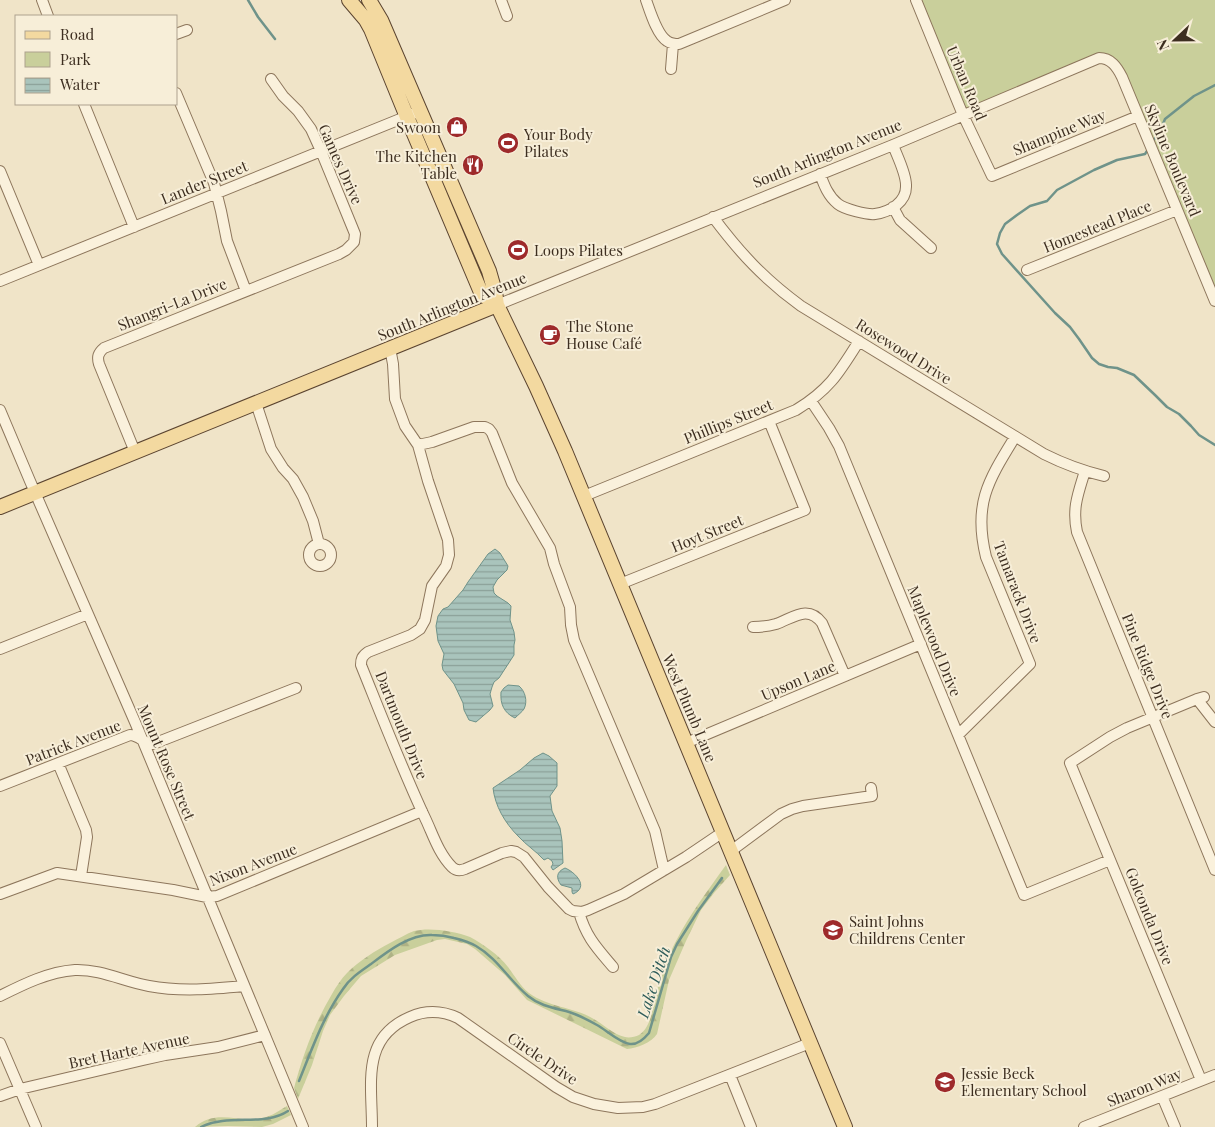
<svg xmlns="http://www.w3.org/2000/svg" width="1215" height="1127" font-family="'Playfair Display',serif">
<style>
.green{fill:#c9cf9b}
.forest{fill:url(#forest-firs)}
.water{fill:url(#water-rules);stroke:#6f938a}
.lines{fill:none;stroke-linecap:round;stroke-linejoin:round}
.stream{stroke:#6f938a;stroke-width:2.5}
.minor-casing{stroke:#8d765c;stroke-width:12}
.major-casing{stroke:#5b4430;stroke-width:16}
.minor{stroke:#faf1dc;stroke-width:10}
.major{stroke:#f3d9a0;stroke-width:14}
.labels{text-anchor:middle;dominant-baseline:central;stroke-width:4;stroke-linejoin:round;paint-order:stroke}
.street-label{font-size:15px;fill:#3d2e20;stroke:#f7eed8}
.poi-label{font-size:15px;fill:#3d2e20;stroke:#f7eed8;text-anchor:start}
.water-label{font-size:16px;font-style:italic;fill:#2f5d5a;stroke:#f7eed8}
</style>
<defs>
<pattern id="forest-firs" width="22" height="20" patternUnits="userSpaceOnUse" patternTransform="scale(1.25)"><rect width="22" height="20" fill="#c9cf9b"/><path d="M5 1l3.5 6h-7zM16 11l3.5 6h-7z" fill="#aeb285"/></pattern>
<pattern id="water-rules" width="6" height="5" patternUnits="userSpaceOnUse" patternTransform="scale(1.25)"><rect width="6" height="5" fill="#a9c4bc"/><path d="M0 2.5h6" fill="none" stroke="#8ba098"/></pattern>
</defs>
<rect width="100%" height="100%" fill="#f0e4c8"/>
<path class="green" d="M920,0H1215V291L1122,70L1097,54L965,109Z"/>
<path class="forest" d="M726,865L730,875L714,893L701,910L686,941L669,980L657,1034C651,1043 637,1048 627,1049L527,1000L505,975L475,949L467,944L445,939L437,940L395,955L361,976L344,996L330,1015L323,1031L312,1065L298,1099L294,1088C303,1055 314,1024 332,994C336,987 341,979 347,973C360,960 375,951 390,943C398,939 406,934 414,931C429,927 455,931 470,937C483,944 499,955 508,967C515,976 520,986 529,993C548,1007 573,1007 592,1018C602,1023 614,1035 625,1037C629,1038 635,1037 639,1035C653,1026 652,1004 657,990C662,974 668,956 676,941C690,914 708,890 726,865Z
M287,1106L291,1115L273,1124L262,1127L228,1126L195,1127C217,1108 239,1124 263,1118C272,1116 280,1110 287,1106Z"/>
<path class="water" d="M495,549L500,553L508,566L507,570L497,580L493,587L494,593L497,596L508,603L511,606L510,620L514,632L515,640L514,645V655L499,678L494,682L492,687L490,694L493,706L490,710L476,722L469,720L464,710L463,703L454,684L443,670L442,665L444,654L438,641L436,626L438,616L443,609L448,607L463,590L468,582L488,554Z
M508,685L519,686C525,691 528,701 524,709C522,712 518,715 515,718C504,713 500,704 501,692L504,688Z
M543,753L549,756L557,763V786L550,796L552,811L560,828L562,841L563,863L553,870L551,867L553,864L552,861L548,858L544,860C536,851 526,845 518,836C505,823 495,806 493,788L520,770L534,758Z
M565,868C575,872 590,887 573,894L572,892V888L561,885C556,878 556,872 565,868Z"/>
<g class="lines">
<path class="stream" d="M248,0L258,17L275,39
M1153,141L1161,129L1165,119L1194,96L1215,85
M1149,148L1145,154L1117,160L1094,170L1057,190L1047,201L1030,206L1017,215L1005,224L1000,233L997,244L1002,254L1055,313L1070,327L1079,339L1092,358L1099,364L1108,367L1117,368L1134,375L1155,395L1167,407L1179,414L1191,426L1199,435L1215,445
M299,1081C312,1049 323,1017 343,989C350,978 361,971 371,964C388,951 410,934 432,935C439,935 447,936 454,938C462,940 469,942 476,946C497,958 509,980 528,996C540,1006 554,1008 569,1012C579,1015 588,1020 597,1025C606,1030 620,1043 630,1044C638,1045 644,1039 649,1033L671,957L677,944L698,911L722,878
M201,1127C229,1113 264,1127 288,1111"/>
<g class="minor-casing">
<path id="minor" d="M42,0L48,16
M501,0L507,16
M646,0C650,11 657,35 667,41C671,44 675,44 679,44L785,0
M916,0L963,115L992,176L1138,116
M176,34L187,30
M671,69L673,44
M176,93L214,183L221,211L227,241L246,291
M84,104L134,227
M0,171L39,265
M820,174C824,185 828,196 838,204C844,209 867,215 875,214C890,212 907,202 906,185C906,173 897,156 893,145
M893,207L900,220L931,248
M713,217C740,253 764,279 801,306L1044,454C1064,464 1083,471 1104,476
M1027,270L1177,210
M0,281L420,111
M497,305L893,145L1099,58C1111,58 1117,67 1122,77L1215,301
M390,348L393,364L395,399L405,426L418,445L428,481L448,540L449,555L446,566L432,586L425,620L420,629L411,635L368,652C362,656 361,659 361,665C382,717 402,769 426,820C433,835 439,854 452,867C456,871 460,871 465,869L502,853L511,851L516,852L524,857L548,887L569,909L573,911L582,912L588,910L624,894L686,857L723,832
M811,401L829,428L839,446L1024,895L1110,860
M256,403L271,449L283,468L293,479L303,497L313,521L319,544
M0,410L30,481L135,722L303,1127
M418,445L432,442L474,427H485L489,429L492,433L512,483L550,548L554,564L570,607L571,625L574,640L655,831L664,870
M135,452L99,364C97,357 98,353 104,348L339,254L346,250L354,242L355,234L353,229L321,151L311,129L298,111L283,96L271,79
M1085,471C1078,494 1072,508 1077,532L1215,870
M584,496L796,410C829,390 839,373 859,341
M309 555a11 11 0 1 1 22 0a11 11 0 1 1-22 0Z
M620,584L805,510L769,421
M753,627C761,627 769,626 776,624C793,618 808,604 822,623L845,676
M0,649L88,614
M1197,699L1215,722
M958,735L1030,664L986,557C973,504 988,481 1015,437
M686,743L921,644
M58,763L86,830L87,837L81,876
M0,786L130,735C139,735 144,744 153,744L296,688
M731,851L781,814L792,809L803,806L872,796L871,788
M0,894L57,873L173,890L207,897L217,896L422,811
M579,912C586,937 597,948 613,967
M0,996C24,984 48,972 75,970C101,969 125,982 149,986C181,992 213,989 244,986
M0,1043L36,1127
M730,1075L751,1127
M1201,1080L1070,763L1110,737L1127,728L1197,699L1204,697
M0,1096L20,1089L143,1060L165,1055L218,1047L265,1035
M1162,1096L1175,1127
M372,1127C372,1083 361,1038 410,1017C426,1010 443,1011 458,1018L556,1087L573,1097L594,1104L618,1108L643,1107L655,1104L810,1043
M1084,1127L1215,1075"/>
</g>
<g class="major-casing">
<path id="major" d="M349,0L366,20L371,29L407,117L480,290L482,294L497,305
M369,0L381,20L489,271L495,292L497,305L536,386L565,451L845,1127
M0,507L497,305"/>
</g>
<use href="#minor" class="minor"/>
<use href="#major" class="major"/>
</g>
<defs>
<g id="shop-disc" transform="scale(1.125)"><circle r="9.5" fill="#9e2a2b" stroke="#f7eed8"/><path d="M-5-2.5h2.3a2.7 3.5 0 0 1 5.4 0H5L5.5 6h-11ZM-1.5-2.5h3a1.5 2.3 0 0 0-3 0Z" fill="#fff"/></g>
<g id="stadium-disc" transform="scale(1.125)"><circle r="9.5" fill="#9e2a2b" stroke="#f7eed8"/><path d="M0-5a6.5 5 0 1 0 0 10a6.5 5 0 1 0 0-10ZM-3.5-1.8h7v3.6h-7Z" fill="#fff"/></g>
<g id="restaurant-disc" transform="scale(1.125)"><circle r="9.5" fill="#9e2a2b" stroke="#f7eed8"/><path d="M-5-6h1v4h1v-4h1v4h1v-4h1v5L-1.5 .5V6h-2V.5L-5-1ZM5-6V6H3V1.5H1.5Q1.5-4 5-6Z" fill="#fff"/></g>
<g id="cafe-disc" transform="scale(1.125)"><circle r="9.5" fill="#9e2a2b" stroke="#f7eed8"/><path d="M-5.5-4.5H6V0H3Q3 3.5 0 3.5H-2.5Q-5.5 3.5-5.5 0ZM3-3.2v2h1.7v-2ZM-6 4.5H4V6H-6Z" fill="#fff"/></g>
<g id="school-disc" transform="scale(1.125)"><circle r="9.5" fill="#9e2a2b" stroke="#f7eed8"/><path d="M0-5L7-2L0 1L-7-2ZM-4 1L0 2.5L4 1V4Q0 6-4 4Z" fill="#fff"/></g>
</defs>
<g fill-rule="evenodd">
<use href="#shop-disc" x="457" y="127"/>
<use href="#stadium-disc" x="508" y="143"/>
<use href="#restaurant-disc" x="473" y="165"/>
<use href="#stadium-disc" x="518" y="250"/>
<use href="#cafe-disc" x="550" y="335"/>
<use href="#school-disc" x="833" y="930"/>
<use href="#school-disc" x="945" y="1082"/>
</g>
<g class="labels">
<g class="street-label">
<text transform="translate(967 83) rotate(67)">Urban Road</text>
<text transform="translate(1059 132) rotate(-22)">Shampine Way</text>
<text transform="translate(827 153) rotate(-22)">South Arlington Avenue</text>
<text transform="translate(1173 160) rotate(67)">Skyline Boulevard</text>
<text transform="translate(341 164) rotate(66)">Games Drive</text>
<text transform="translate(204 182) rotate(-22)">Lander Street</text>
<text transform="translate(1097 226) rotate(-22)">Homestead Place</text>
<text transform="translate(172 304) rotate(-22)">Shangri-La Drive</text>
<text transform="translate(452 306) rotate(-22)">South Arlington Avenue</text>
<text transform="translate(904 351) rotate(32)">Rosewood Drive</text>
<text transform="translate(728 421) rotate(-22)">Phillips Street</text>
<text transform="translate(707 533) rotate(-22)">Hoyt Street</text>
<text transform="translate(1018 592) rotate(69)">Tamarack Drive</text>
<text transform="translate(935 641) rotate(68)">Maplewood Drive</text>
<text transform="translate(1148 666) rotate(68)">Pine Ridge Drive</text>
<text transform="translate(798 680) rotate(-23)">Upson Lane</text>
<text transform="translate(690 708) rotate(67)">West Plumb Lane</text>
<text transform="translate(402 725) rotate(68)">Dartmouth Drive</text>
<text transform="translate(73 742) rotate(-21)">Patrick Avenue</text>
<text transform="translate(167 762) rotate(67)">Mount Rose Street</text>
<text transform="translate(253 864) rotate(-21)">Nixon Avenue</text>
<text transform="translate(1150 916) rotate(68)">Golconda Drive</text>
<text transform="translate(129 1050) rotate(-12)">Bret Harte Avenue</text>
<text transform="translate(543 1058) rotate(34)">Circle Drive</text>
<text transform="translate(1144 1087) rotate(-22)">Sharon Way</text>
</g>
<g class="poi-label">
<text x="441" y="127" text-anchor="end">Swoon</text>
<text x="524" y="134">Your Body<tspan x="524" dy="17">Pilates</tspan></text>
<text x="457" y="156" text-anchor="end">The Kitchen<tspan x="457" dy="17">Table</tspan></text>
<text x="534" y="250">Loops Pilates</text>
<text x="566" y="326">The Stone<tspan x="566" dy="17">House Café</tspan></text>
<text x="849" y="921">Saint Johns<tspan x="849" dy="17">Childrens Center</tspan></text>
<text x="961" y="1073">Jessie Beck<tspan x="961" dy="17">Elementary School</tspan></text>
</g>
<g class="water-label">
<text transform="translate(653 982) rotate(-72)">Lake Ditch</text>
</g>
</g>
<rect x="15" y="15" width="162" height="90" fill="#f7eed8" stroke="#ada18e"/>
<rect x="25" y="31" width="25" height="8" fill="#f3d9a0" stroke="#ada18e"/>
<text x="60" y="40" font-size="15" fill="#3d2e20">Road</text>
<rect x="25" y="52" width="25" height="15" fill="#c9cf9b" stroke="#ada18e"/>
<text x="60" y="65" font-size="15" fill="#3d2e20">Park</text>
<rect x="25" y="78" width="25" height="15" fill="url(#water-rules)" stroke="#ada18e"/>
<text x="60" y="90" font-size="15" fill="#3d2e20">Water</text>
<g transform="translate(1175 40) rotate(248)" stroke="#f7eed8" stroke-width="4" paint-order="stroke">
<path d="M0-4L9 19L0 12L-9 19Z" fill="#3d2e20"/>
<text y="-8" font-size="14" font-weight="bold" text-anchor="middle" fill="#3d2e20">N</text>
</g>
</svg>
